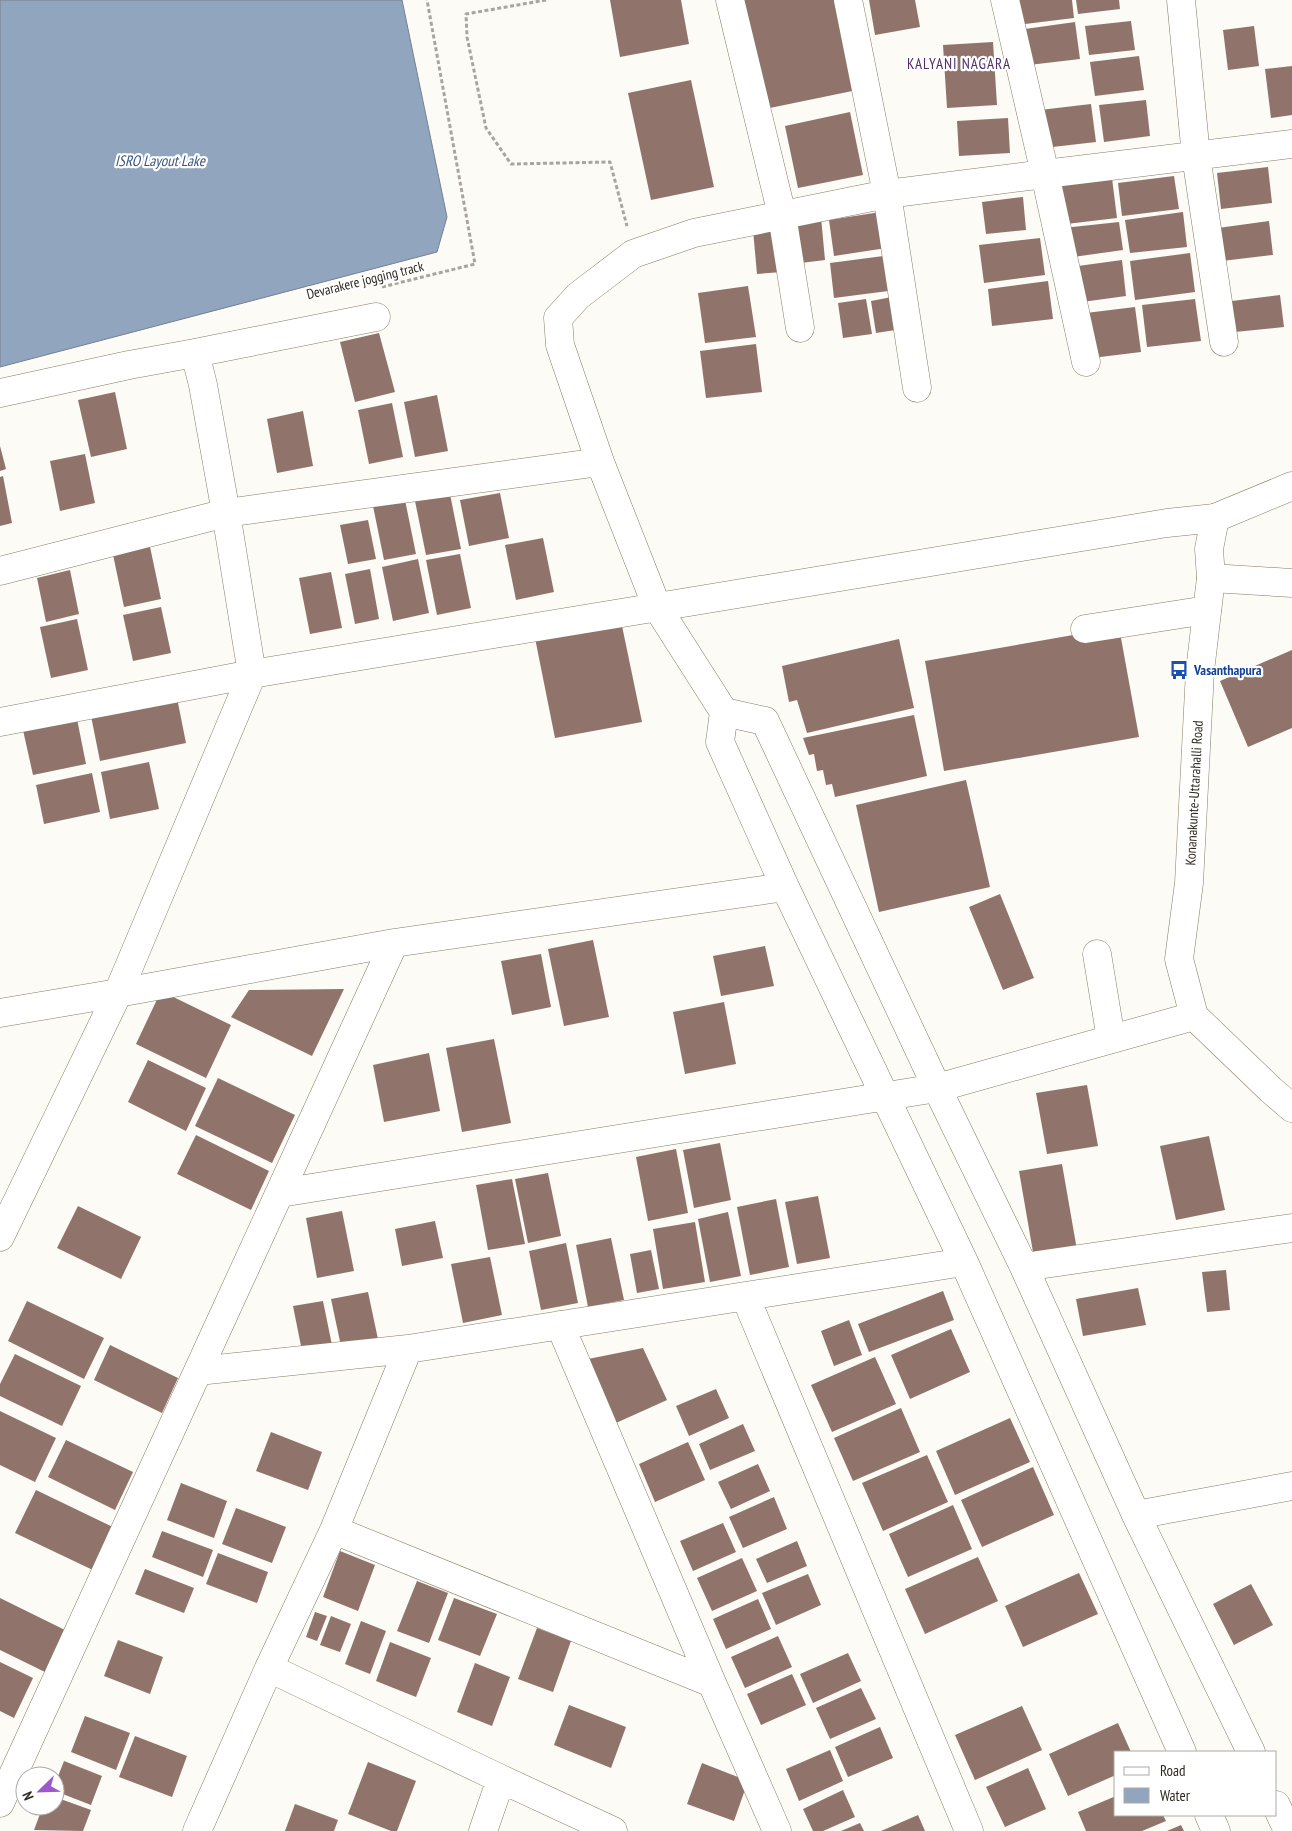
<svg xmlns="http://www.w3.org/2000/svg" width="1292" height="1831" font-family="'PT Sans Narrow',sans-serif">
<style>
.water{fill:#92a5bf;stroke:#74808f}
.building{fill:#90746b}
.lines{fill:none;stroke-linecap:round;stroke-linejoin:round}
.minor-casing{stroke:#877c64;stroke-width:29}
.major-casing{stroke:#877c64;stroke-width:29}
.path{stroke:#a9a59e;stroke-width:3;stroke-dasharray:4 2.5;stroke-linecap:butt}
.minor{stroke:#fff;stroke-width:28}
.major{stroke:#fff;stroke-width:28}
.labels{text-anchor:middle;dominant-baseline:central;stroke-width:4.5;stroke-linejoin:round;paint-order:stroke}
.street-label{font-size:14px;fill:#2f2a20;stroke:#fff}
.transit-label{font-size:14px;font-weight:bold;fill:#164399;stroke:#fff;text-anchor:start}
.neighbourhood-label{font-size:15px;letter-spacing:1px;fill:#513069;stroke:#fff}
.water-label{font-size:15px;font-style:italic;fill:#3a577f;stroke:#fff}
</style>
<rect width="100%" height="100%" fill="#fdfbf5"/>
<path class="water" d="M0,0H402L447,217L437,252L0,367Z"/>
<path class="building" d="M610,0H681L689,44L620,57Z
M742,0H843L862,89L765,109Z
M869,0H915L920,27L875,35Z
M1014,0H1072L1074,18L1017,25Z
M1076,0H1119L1120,9L1078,14Z
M1131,21L1135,50L1089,55L1085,26Z
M1075,22L1080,59L1029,65L1025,29Z
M1254,26L1259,66L1228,70L1223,30Z
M993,42L997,105L947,108L943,45Z
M1139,56L1144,90L1095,96L1090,62Z
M1292,66V115L1271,118L1265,69Z
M691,80L714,187L651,200L628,93Z
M1146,100L1150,136L1104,142L1099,105Z
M1091,104L1096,142L1044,148L1040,110Z
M850,112L863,175L798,188L785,126Z
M1008,118L1010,153L959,156L957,121Z
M1268,167L1272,203L1221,209L1217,173Z
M1174,176L1179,209L1122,216L1118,183Z
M1112,178L1117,218L1058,225L1053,185Z
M1023,197L1026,230L986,234L982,202Z
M887,211L893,247L834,256L829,220Z
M1183,212L1187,247L1130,253L1125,220Z
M821,217L825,260L801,263L796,220Z
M1269,221L1273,255L1222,261L1218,228Z
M1119,222L1123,250L1066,258L1063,228Z
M779,228L782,272L757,274L753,230Z
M1040,238L1045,275L984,283L979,245Z
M1190,253L1195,292L1135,300L1130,261Z
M891,255L896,290L834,298L830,263Z
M1122,260L1126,296L1082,302L1078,266Z
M1048,281L1053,319L992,326L988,289Z
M748,286L756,337L705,343L698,293Z
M1280,295L1284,327L1235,332L1232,301Z
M897,296L902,329L876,333L871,301Z
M866,299L872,334L843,338L838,303Z
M1195,299L1201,341L1147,347L1142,305Z
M1135,307L1141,352L1092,358L1086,313Z
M379,333L395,392L355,402L340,342Z
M756,344L762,392L706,398L700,351Z
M115,392L127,449L91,457L78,400Z
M437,395L448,451L415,457L404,402Z
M392,403L403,457L369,464L358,410Z
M303,411L313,466L277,473L267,419Z
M0,446L6,469L0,471Z
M85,454L95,503L60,511L50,461Z
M3,476L12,523L0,526V477Z
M500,493L509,538L469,546L460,500Z
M450,494L461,549L426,555L415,501Z
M405,500L416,554L384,560L373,506Z
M368,520L376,559L348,564L340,525Z
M543,538L554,592L516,600L505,545Z
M149,542L161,599L124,607L112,550Z
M460,554L471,608L437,615L426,560Z
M418,559L429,613L393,621L382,567Z
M370,569L379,619L355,624L345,574Z
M70,570L79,614L46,622L37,578Z
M331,572L342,628L310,634L299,578Z
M161,607L171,653L133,661L123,615Z
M77,619L88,670L51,678L40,627Z
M621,621L642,722L555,738L535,638Z
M1119,627L1139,737L944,771L925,661Z
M899,639L914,708L807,733L797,700L789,702L782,666Z
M1292,650V728L1248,747L1220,681Z
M177,698L186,743L100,761L91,716Z
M914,715L927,776L835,797L832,784L826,785L823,770L817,771L814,754L809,755L803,738Z
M77,719L86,764L33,775L23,730Z
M149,762L159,809L110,819L101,772Z
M92,773L100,812L44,824L36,785Z
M966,780L990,887L879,912L856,805Z
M1000,894L1034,978L1003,990L969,907Z
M593,940L609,1017L564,1026L548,949Z
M765,946L774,986L721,996L713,956Z
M541,954L551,1007L512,1015L501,961Z
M344,989L312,1056L231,1017L249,990Z
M161,991L231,1025L206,1078L136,1044Z
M724,1002L736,1064L685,1074L673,1012Z
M494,1039L511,1123L462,1132L446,1048Z
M429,1053L440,1111L384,1122L373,1065Z
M148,1060L206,1088L186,1131L128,1102Z
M218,1078L295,1115L272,1163L195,1126Z
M1087,1085L1098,1146L1047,1154L1036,1093Z
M196,1135L269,1171L251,1210L177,1174Z
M1209,1136L1225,1210L1176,1220L1160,1146Z
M720,1143L731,1200L694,1208L683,1150Z
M676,1149L688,1213L648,1221L636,1157Z
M1062,1164L1077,1250L1034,1258L1019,1171Z
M548,1173L561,1236L528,1243L515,1179Z
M512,1179L525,1244L488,1250L476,1185Z
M818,1196L830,1258L797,1264L785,1202Z
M776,1199L789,1267L750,1275L737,1207Z
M78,1206L141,1237L121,1279L57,1248Z
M342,1211L354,1271L317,1278L306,1218Z
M728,1212L741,1276L710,1282L698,1219Z
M435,1221L443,1258L402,1266L395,1229Z
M695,1222L705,1282L663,1289L653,1229Z
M611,1238L624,1300L588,1307L576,1245Z
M566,1243L578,1303L541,1310L529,1251Z
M651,1250L659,1289L637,1293L630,1254Z
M490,1257L502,1315L463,1323L451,1264Z
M1226,1270L1230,1310L1207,1312L1202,1272Z
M1138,1288L1146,1325L1083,1336L1076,1299Z
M943,1291L954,1320L869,1352L858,1324Z
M368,1292L379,1344L342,1351L331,1299Z
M27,1301L104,1338L84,1379L8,1341Z
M323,1301L333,1350L303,1356L293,1306Z
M849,1320L862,1355L834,1366L821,1331Z
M951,1329L970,1372L910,1399L891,1355Z
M110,1345L178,1378L162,1413L94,1380Z
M643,1348L667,1400L616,1423L588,1359Z
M15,1354L81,1386L62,1426L0,1396V1384Z
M875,1357L896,1404L832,1432L811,1385Z
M716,1389L729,1418L689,1436L676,1406Z
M901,1408L920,1452L853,1481L834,1438Z
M0,1411L56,1438L35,1482L0,1465Z
M1010,1418L1030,1462L955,1495L936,1451Z
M743,1424L755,1451L710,1470L699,1444Z
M271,1432L322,1452L308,1490L256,1471Z
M66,1440L133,1472L115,1510L48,1477Z
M688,1442L705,1480L655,1502L639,1464Z
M927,1455L948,1502L883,1531L862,1483Z
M758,1464L770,1491L731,1509L718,1482Z
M1033,1467L1054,1515L982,1547L961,1500Z
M181,1483L227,1501L214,1538L167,1520Z
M36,1490L117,1529L97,1572L15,1533Z
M774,1497L787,1529L743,1548L729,1517Z
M953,1505L972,1549L908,1577L889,1534Z
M236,1508L286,1527L272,1563L222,1544Z
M723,1523L736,1552L693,1571L680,1541Z
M162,1531L213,1550L203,1577L152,1557Z
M797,1541L807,1566L767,1583L756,1559Z
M340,1551L375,1565L358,1611L323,1597Z
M218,1553L268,1572L257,1603L206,1584Z
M978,1557L998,1601L925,1634L905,1589Z
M742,1558L757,1591L712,1611L697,1578Z
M145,1569L194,1588L184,1613L135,1594Z
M1079,1573L1098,1614L1023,1647L1005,1606Z
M808,1574L821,1605L776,1625L762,1593Z
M417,1581L448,1593L429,1643L397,1631Z
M1251,1584L1273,1625L1234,1645L1213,1604Z
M0,1598L67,1631L47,1673L0,1650Z
M454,1598L497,1614L480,1656L438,1640Z
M758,1599L771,1629L726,1649L713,1619Z
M315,1612L327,1616L317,1641L306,1637Z
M331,1616L351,1624L340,1652L320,1645Z
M361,1621L386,1631L370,1674L345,1664Z
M537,1628L571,1641L553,1692L518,1679Z
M778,1636L792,1667L745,1688L731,1657Z
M118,1640L163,1657L150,1694L104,1676Z
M390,1642L431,1658L416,1697L376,1681Z
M848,1653L861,1681L813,1703L800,1674Z
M0,1662L33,1678L14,1718L0,1711Z
M475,1663L510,1677L492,1726L457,1712Z
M792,1674L806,1705L761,1725L747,1694Z
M861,1688L876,1719L830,1739L816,1708Z
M569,1705L626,1727L611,1768L554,1745Z
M1022,1706L1042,1750L975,1780L955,1735Z
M85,1716L130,1733L116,1770L71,1752Z
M1118,1723L1131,1752H1116V1775L1068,1796L1049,1754Z
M880,1727L893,1758L848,1777L835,1747Z
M135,1736L187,1756L172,1797L119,1777Z
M830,1750L843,1781L799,1801L786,1769Z
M64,1761L102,1776L91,1805L55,1791V1784Z
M368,1762L416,1781L397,1831H391L348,1814Z
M702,1763L748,1781L734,1821L687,1804Z
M1028,1768L1046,1809L1005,1827L986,1787Z
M843,1790L855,1817L823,1831H813L803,1809Z
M1116,1796V1815H1163L1166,1821L1142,1831H1086L1078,1812Z
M55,1797L91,1810L83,1831L34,1830L43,1806H55Z
M295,1804L338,1820L334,1831H285Z
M918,1815L925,1831H881Z
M860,1823L864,1831H841Z
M1181,1825L1184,1831H1167Z"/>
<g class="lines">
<g class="minor-casing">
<path id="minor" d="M730,0L782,215L800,328
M848,0L887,194L917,388
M1005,0L1045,174L1292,144
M1181,0L1196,156L1224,342
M195,353L376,317
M1086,362L1045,174L887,194L694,233L633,254L578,296L558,318L560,345L600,462L657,607L724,712L720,742L785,887L964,1262L1182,1752
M0,393L129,365L195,353L203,385L226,513L252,674L118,993L0,1237
M0,571L226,513L600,462
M1211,578L1292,583
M1085,629L1207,610
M724,712L765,721L937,1088L1024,1267L1136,1515L1251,1752
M0,722L252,674L1167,523L1215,518
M1097,954L1111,1039
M0,1013L118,993L394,943L785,887
M280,1193L937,1088L1194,1016
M1024,1267L1292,1228
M745,1296L969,1831
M560,1325L712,1683L777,1831
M198,1371L408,1349L964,1262
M1136,1515L1292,1486
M334,1530L712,1683
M269,1668L501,1779L613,1831
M0,1803L394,943
M1276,1805L1288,1831
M1209,1815L1216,1831
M197,1831L269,1668L334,1530L408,1349
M483,1831L501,1779"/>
</g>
<g class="major-casing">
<path id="major" d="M1292,486L1215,518L1209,549L1211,578L1200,671L1189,883L1179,959L1194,1016L1271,1090L1292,1108"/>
</g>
<path class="path" d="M546,0L466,14L467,37L486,128L511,164L610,162L627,226
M382,287L475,264L427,0"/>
<use href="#minor" class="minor"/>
<use href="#major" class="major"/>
</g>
<defs>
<g id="bus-bare" transform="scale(1.5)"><path d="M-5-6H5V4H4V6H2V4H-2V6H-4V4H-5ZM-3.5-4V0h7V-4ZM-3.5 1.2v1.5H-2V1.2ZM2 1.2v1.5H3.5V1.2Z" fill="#1a4fb4" stroke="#fff" stroke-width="2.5" paint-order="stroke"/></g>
</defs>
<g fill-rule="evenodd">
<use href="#bus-bare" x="1179" y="670"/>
</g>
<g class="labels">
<g class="street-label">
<text transform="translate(365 280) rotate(-14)">Devarakere jogging track</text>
<text transform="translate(1194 793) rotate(-87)">Konanakunte-Uttarahalli Road</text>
</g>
<g class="transit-label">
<text x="1194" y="670">Vasanthapura</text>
</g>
<g class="neighbourhood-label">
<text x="959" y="63">KALYANI NAGARA</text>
</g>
<g class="water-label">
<text x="160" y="160">ISRO Layout Lake</text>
</g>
</g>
<rect x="1114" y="1751" width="162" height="65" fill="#ffffff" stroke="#acaaa6"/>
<rect x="1124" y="1767" width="25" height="8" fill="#ffffff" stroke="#acaaa6"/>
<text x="1160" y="1776" font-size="15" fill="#2f2a20">Road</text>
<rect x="1124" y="1788" width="25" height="15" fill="#92a5bf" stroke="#acaaa6"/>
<text x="1160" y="1801" font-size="15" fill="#2f2a20">Water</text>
<g transform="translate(40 1791) rotate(247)"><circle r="24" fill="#ffffff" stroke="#acaaa6"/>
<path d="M0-4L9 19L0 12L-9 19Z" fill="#9e58cc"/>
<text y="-8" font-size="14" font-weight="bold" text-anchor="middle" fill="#2f2a20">N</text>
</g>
</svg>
